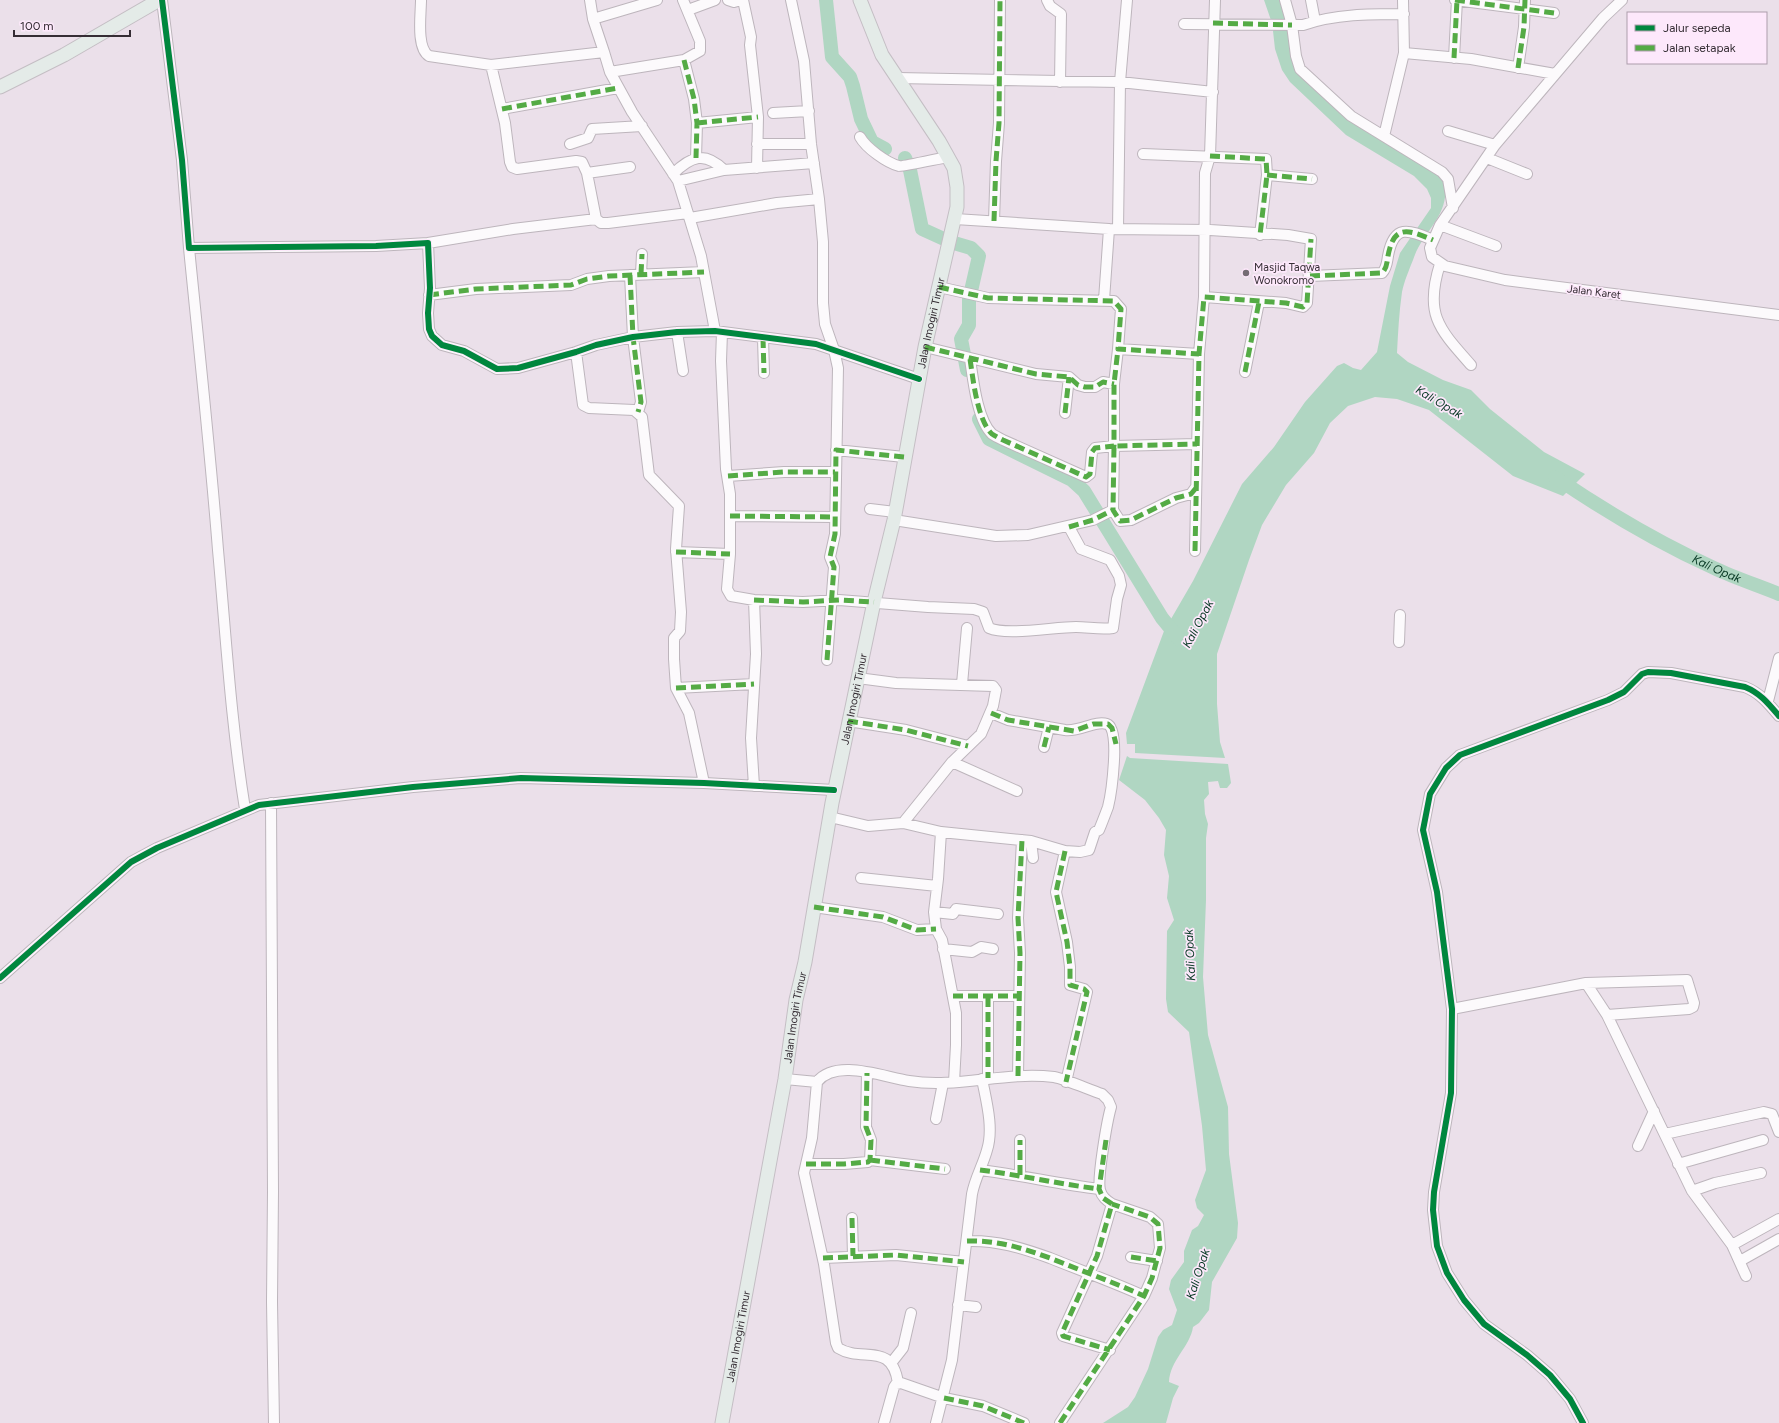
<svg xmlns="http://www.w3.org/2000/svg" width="1779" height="1423" font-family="Figtree,sans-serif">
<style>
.water{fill:#b0d6c2}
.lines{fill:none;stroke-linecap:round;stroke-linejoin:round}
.river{stroke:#b0d6c2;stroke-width:14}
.minor-casing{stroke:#bdb5bc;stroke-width:12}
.major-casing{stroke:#c4bec4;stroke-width:15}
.minor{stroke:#fcfafc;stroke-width:10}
.major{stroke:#e4ebe8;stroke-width:13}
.quiet{stroke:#54ab45;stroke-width:5;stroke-dasharray:10 5;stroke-linecap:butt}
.cycleway-casing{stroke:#fde8fb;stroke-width:8}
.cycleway{stroke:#00873e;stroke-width:6}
.poi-dot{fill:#756c74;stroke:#fde8fb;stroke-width:1.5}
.labels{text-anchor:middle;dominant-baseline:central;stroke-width:3.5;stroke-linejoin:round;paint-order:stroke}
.poi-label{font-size:11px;fill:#352d34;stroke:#fde8fb;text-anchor:start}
.street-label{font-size:11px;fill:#352d34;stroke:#fde8fb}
.water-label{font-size:12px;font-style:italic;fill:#093a25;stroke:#fde8fb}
</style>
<rect width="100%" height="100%" fill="#ebe0ea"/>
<path class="water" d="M1264,0H1281L1302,66L1349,118L1443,177C1454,214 1423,229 1413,260C1409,270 1404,282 1402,292C1399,313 1398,333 1397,353L1408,362L1443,380L1471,390L1490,409L1544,452L1585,474L1563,496L1513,476L1429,410L1397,399L1375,397L1348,406L1330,423L1314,453L1286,485L1262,525L1249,560L1217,654V704L1220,742L1225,758L1135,753V744H1127L1126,733L1164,631L1193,581L1242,484L1274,447L1305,402L1337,366L1344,363L1353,368L1361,370L1377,352L1390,286L1400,253L1431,208V198L1427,189L1414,176L1346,135L1290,82L1282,70L1275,49L1273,31L1274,29Z
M1127,756L1130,758L1228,764L1231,783L1227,788H1220L1218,781L1208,782L1209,794L1204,800L1205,814L1208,824L1206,838V900L1203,977L1208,1035L1228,1107L1229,1154L1238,1223L1237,1238L1212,1282L1209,1310L1199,1323L1193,1327C1190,1347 1170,1360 1169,1382L1179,1386L1173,1398L1166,1423H1103L1128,1407L1135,1397L1148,1369L1158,1337L1163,1330L1172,1325L1177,1310L1169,1289L1171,1280L1184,1262V1251L1192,1230L1198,1226L1204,1215L1197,1208L1195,1200L1206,1170L1202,1126L1189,1032L1168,1012L1166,999L1167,931L1174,920L1167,898L1169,876L1164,855L1166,830L1159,818L1145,800L1119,780Z"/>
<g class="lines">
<g class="river">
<path d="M826,0L832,57L850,77L853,86L861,119L872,142L885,149"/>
<path d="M905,158L910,170L922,229L944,239"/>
<path d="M954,243L971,248L979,256L971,291"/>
<path d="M967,370L961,339L969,325V297"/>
<path d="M979,419L989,439L1072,480L1084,491L1162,618L1180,640"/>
<path id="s1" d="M1555,477C1605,511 1659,543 1714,568C1735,578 1757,585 1779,594"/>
</g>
<g class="minor-casing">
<path id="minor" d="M162,0L182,160L189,248L376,246L428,243L430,288L428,313L429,329L432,336L442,345L464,351L497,369L518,368L576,352L596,345L633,337L677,332L715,331L816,344L919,379
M421,0C421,14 416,48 429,56L491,65L604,52L610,72L632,112L678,181L701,256L715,331
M590,0L593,19L604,52
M728,0L734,2L741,0
M743,0L751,37L750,45L758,117L757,168
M791,0L804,61L811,144L819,199L823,242V303L825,324L834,350L838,368L835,534L830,557L834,567L827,660
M1047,0L1050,6L1061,14L1060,82
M1285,0L1292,25L1296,56L1300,69L1351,116L1442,172L1448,179L1453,208
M1311,0L1315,21
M1455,0L1554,13
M1622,0L1603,18L1495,145L1440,225L1430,248L1432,257L1445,266L1505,280L1779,315
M688,10L715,0
M593,19L657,0
M1184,24L1303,25C1335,14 1370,14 1404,14
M1404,53L1471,59L1555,74
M1454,58L1457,0
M684,60L694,99L697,123L696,158
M491,65L505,123L510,162L512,167L517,169L576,161L582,162L587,173L596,219
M1518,68L1524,27L1525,0
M610,72L684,60L700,51V41L683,0
M897,78L1120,82L1213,92
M502,109L618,88
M773,113L809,111
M697,123L758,117
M1448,131L1495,145
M1384,136L1404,53L1403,0
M860,137C866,148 887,163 899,166C902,167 941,158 948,157
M570,144L588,138L592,129L642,126
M757,144H811
M1143,154L1266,159L1267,175L1260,235
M1487,158L1527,174
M587,173L630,167
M673,174C691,156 705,151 724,170
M1267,175L1312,179
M678,181L724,170L814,163
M690,218L777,203L819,199
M955,219L1109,229L1210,230L1288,235L1311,239L1307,303L1303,307L1286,303L1204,297
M994,221L996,161L999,123L1000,0
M1440,225L1496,246
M1118,229L1120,82L1127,0
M428,243L513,229L596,219L601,223H608L688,213
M189,248C199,349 210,449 218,550C226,637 231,723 245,809
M1440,264C1424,314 1439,329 1471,365
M641,274L642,254
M630,275L633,337L641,402L638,412
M1310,276L1382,273C1387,268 1387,262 1388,256C1394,223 1409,230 1433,240
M939,287L988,298L1114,301L1121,309L1118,349L1199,354
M429,295L476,289L571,285L587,279L609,276L704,272
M1104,300L1109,229
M677,332L683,371
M722,332L721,361L726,469L730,494V554L727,589L731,596L754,600L803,602L839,600L928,607L974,609L983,612L989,628C1007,636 1054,627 1076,627C1088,627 1101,630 1113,628L1117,599L1121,585L1119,576L1110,560L1081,549L1069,527
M763,338L764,373
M925,347L1036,374L1069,377L1078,385L1085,387H1095L1103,382L1114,384
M576,352L583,405L589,408L634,410L642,417L649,475L679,506L676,549L681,612L680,631L674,638V659L676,688L689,713L704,783
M970,359C973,378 977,420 992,434C995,436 999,438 1003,440L1086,477L1090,474L1092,452L1095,448L1114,446V384L1118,349
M1245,372L1259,302
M1065,413L1069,377
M836,450L904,457
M728,476L784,472H835
M1196,487L1191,494L1176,498L1131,520L1120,521L1113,510L1114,446L1197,444
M870,509L895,512
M730,516L834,517
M894,520L996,536L1028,535L1093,520L1113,510
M1195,551L1199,354L1204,297L1205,173L1210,156L1215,0
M676,552L730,554
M754,600L756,654L751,738L754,786
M1399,642L1400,615
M858,678L896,683L993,686L996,690L993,706L981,734L952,762L903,823
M962,684L967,628
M676,688L754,684
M1768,701L1779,658
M848,721L906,730L968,746
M1044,747L1049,727
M952,762L1017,791
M271,803L273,1191L272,1302L274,1423
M830,817L868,826L903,823L941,832L1031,841L1065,851L1080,852L1089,850L1095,832L1099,830C1102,823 1105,815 1108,807C1111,795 1121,728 1107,724C1095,720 1080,732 1065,730L1008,720L991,713
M941,832L938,879L934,912L936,929L942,940L956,1013V1045L954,1082
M1031,841L1033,858
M1065,851L1056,892L1067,942L1070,967V985L1084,989L1087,992L1066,1082
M861,878L937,886
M814,907L883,917L917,930L936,929
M934,912L953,914L956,909L998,914
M943,949L972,952L981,947L993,949
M0,978L131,862L157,848L259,805L413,787L521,778L704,783L834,790
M1586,983L1607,1015L1692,1191L1732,1245L1746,1276
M953,996H1018
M988,997V1078
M1452,1009L1586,983L1687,980L1694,1003L1693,1007L1689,1009L1607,1015
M1018,1076L1020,953L1018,918L1022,840
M785,1079L817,1082L812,1138L804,1173L824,1264L836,1343L838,1348C862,1363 892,1341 898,1383
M817,1082C836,1058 883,1077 909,1081C957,1089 1004,1071 1054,1077C1065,1079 1090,1090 1102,1094L1108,1100L1111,1107C1107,1121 1097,1179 1100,1190C1102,1197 1106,1200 1112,1204L1097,1256L1062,1333L1063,1336L1110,1350
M936,1119L943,1083
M1665,1134L1764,1112L1772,1114L1779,1132
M1638,1146L1654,1111
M870,1160L945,1169
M806,1164H844L868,1162L870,1160L871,1140L866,1127L867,1073
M1678,1164L1763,1140
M980,1170C1020,1175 1059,1184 1099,1189
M1020,1175V1140
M1692,1191L1715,1183L1761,1173
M852,1218L853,1256
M967,1241C997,1240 1022,1248 1050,1258C1082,1271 1113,1282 1144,1296
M1732,1245L1779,1219
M1131,1257L1157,1261
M823,1258L896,1255L964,1262
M1740,1261L1779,1239
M958,1305L976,1307
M892,1362L903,1348L911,1313
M884,1423L894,1387L896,1384L901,1383L944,1398L983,1406L1024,1423
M936,1423L952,1360L972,1194C975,1178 983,1165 987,1150C994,1128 986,1100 982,1079
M1060,1423L1144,1296L1152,1278L1160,1248L1158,1224L1150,1217L1112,1204
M1583,1423L1570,1399L1550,1375L1527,1355L1484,1324L1464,1300L1447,1273L1437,1246L1433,1210L1434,1192L1451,1093L1452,1009L1437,892L1423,830L1430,794L1446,768L1460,755L1608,700L1624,692L1642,674L1648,672L1671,673L1745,687C1760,693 1768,703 1779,716"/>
</g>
<g class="major-casing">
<g id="major">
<path d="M0,87L64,55L159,0"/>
<path id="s2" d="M722,1423L785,1079L796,1000L805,962L832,803L874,602L894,520L925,347L957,207V187L954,168L939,141L882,55L860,0"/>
</g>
</g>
<use href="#minor" class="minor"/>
<use href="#major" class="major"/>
<path class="quiet" d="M1455,0L1554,13
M1213,23L1292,25
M1454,58L1457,0
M684,60L694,99L697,123L696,158
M1518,68L1524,27L1525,0
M502,109L618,88
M697,123L758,117
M1210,156L1266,159L1267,175L1260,235
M1267,175L1312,179
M994,221L996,161L999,123L1000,0
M641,274L642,254
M630,275L633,337L641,402L638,412
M1310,276L1382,273C1387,268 1387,262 1388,256C1394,223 1409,230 1433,240
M939,287L988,298L1114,301L1121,309L1118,349L1199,354
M429,295L476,289L571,285L587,279L609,276L704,272
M763,338L764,373
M925,347L1036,374L1069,377L1078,385L1085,387H1095L1103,382L1114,384
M970,359C973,378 977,420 992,434C995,436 999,438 1003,440L1086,477L1090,474L1092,452L1095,448L1114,446V384L1118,349
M1245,372L1259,302
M1065,413L1069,377
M728,476L784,472H835
M1196,488L1191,494L1176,498L1131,520L1120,521L1113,510L1114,446L1197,444
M730,516L834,517
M1069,527L1093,520L1113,510
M1195,551L1199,354L1204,297L1286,303L1303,307L1307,303L1311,239
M676,552L730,554
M754,600L803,602L839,600L874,602
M827,660L834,567L830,557L835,534L836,450L904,457
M676,688L754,684
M991,713L1008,720L1074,731L1093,724H1108L1112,728L1116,744
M848,721L906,730L968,746
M1044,747L1049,727
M1065,851L1056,892L1067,942L1070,967V985L1084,989L1087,992L1066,1082
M814,907L883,917L917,930L936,929
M953,996H1018
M988,997V1078
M1018,1076L1020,953L1018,918L1022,840
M1106,1140L1099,1189L1103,1198L1112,1204L1097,1256L1062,1333L1063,1336L1110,1350
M870,1160L945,1169
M806,1164H844L868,1162L870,1160L871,1140L866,1127L867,1073
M980,1170C1020,1175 1059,1184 1099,1189
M1020,1175V1140
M852,1218L853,1256
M967,1241C997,1240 1022,1248 1050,1258C1082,1271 1113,1282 1144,1296
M1131,1257L1157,1261
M823,1258L896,1255L964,1262
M944,1398L983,1406L1024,1423
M1060,1423L1144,1296L1152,1278L1160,1248L1158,1224L1150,1217L1112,1204"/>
<g class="cycleway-casing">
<path id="cycleway" d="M162,0L182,160L189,248L376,246L428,243L430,288L428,313L429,329L432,336L442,345L464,351L497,369L518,368L576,352L596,345L633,337L677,332L715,331L816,344L919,379
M0,978L131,862L157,848L259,805L413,787L521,778L704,783L834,790
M1583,1423L1570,1399L1550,1375L1527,1355L1484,1324L1464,1300L1447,1273L1437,1246L1433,1210L1434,1192L1451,1093L1452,1009L1437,892L1423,830L1430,794L1446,768L1460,755L1608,700L1624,692L1642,674L1648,672L1671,673L1745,687C1760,693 1768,703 1779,716"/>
</g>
<use href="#cycleway" class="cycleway"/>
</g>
<circle class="poi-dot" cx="1246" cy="273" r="4"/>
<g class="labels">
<g class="poi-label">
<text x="1254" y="267">Masjid Taqwa<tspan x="1254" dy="13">Wonokromo</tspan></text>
</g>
<g class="street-label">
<text transform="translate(1594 292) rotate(7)">Jalan Karet</text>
<text stroke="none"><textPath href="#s2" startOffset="1120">Jalan Imogiri Timur</textPath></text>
<text stroke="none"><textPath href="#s2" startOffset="736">Jalan Imogiri Timur</textPath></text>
<text stroke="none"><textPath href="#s2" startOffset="412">Jalan Imogiri Timur</textPath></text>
<text stroke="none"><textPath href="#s2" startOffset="88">Jalan Imogiri Timur</textPath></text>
</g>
<g class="water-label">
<text transform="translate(1439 402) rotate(31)">Kali Opak</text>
<text stroke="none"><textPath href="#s1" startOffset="186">Kali Opak</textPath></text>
<text transform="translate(1198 624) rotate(-62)">Kali Opak</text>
<text transform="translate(1190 955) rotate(-93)">Kali Opak</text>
<text transform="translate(1198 1274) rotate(-72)">Kali Opak</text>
</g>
</g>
<rect x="1627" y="12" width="140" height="52" fill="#fde8fb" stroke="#ad9dab"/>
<rect x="1635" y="25" width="20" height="6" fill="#00873e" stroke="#ad9dab"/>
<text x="1663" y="32" font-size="12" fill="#352d34">Jalur sepeda</text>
<rect x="1635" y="45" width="20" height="6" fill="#54ab45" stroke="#ad9dab"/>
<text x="1663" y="52" font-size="12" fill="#352d34">Jalan setapak</text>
<path d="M14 30v6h116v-6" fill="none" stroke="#352d34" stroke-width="2"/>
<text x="20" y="30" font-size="12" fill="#352d34" stroke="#fde8fb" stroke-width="3" paint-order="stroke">100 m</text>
</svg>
